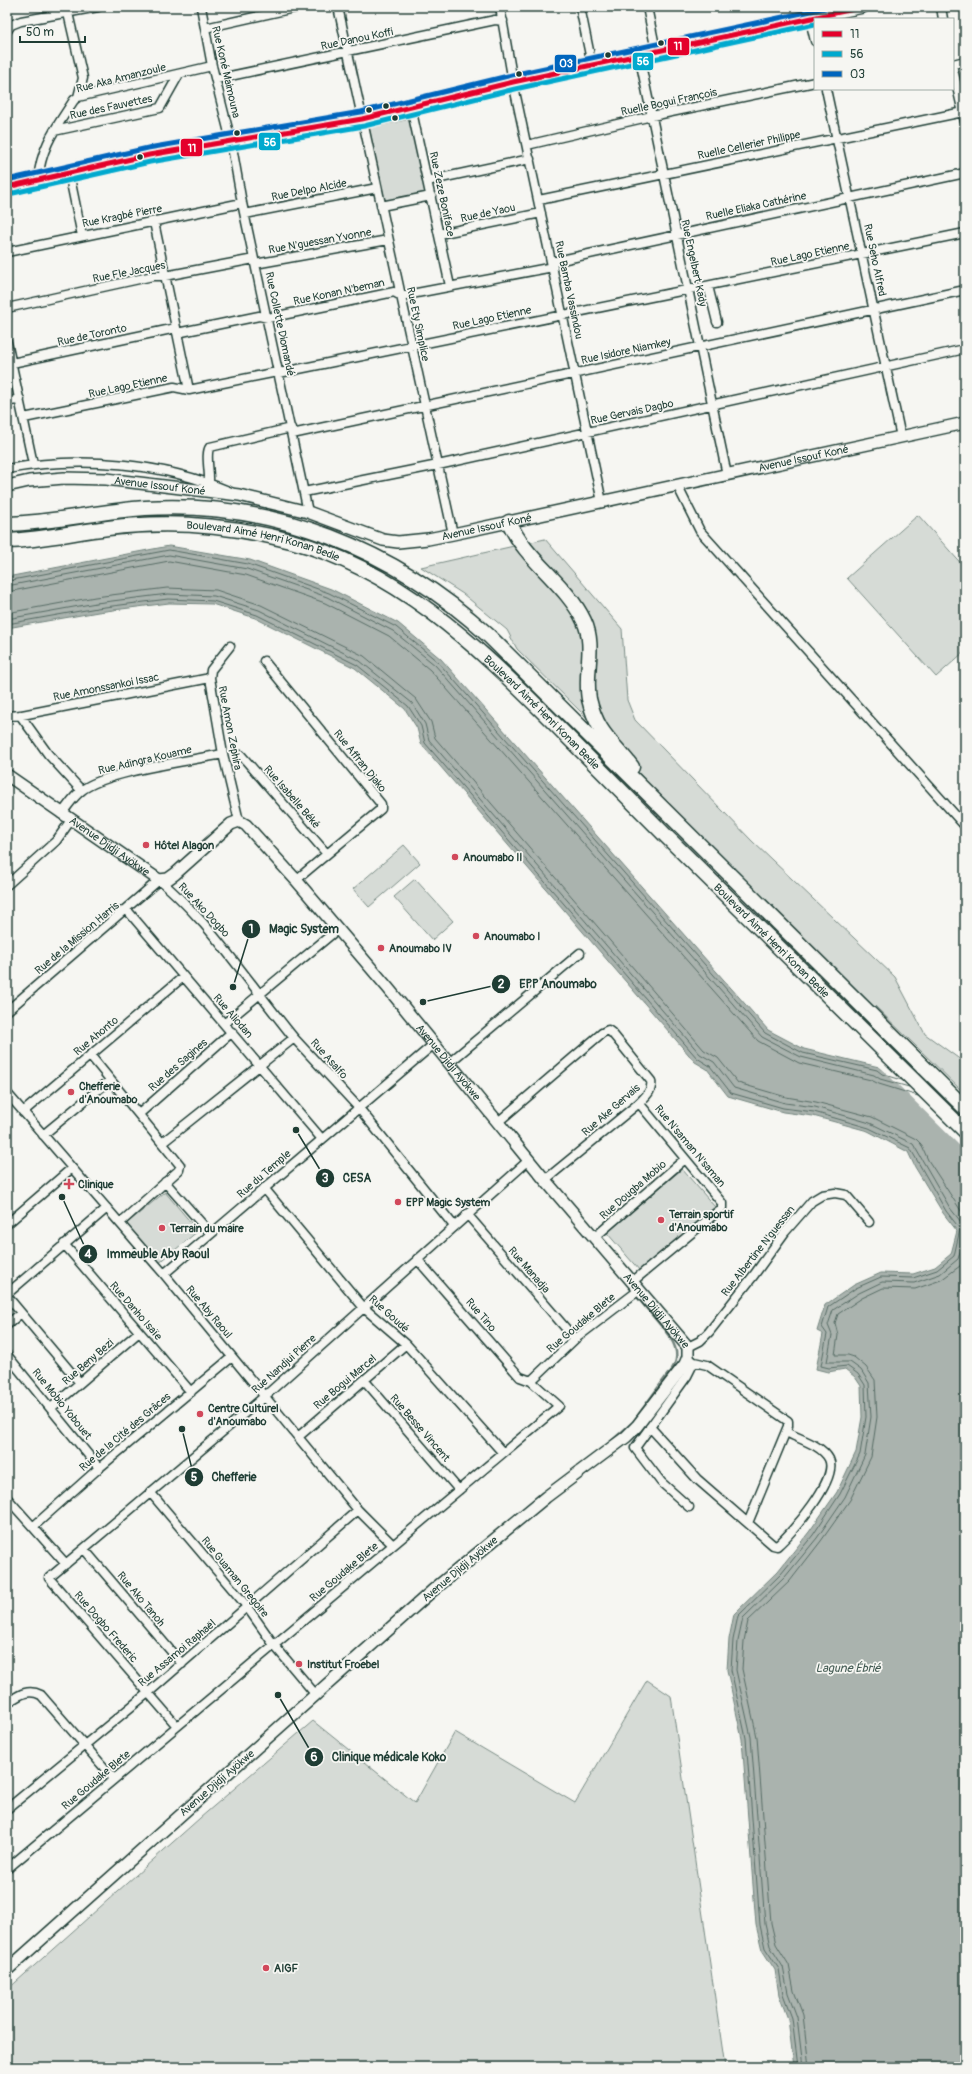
<svg xmlns="http://www.w3.org/2000/svg" width="972" height="2074" font-family="Pangolin,sans-serif">
<style>
.green{fill:#d6dbd6;stroke:#7a8c85}
.water{fill:#aab3ae;stroke:#72847d}
.pier{fill:#f6f6f2}
.lines{fill:none;stroke-linecap:round;stroke-linejoin:round}
.shore{stroke:#576c65;stroke-width:1}
.stream{stroke:#72847d;stroke-width:2.5}
.street-casing{stroke:#1f3d34;stroke-width:11}
.secondary-casing{stroke:#1f3d34;stroke-width:14}
.highway-casing{stroke:#1f3d34;stroke-width:17}
.street{stroke:#f6f6f2;stroke-width:8}
.secondary{stroke:#f6f6f2;stroke-width:11}
.highway{stroke:#f6f6f2;stroke-width:14}
.bus-1-casing{stroke:#f6f6f2;stroke-width:8}
.bus-2-casing{stroke:#f6f6f2;stroke-width:8}
.bus-3-casing{stroke:#f6f6f2;stroke-width:8}
.bus-1{stroke:#e4002b;stroke-width:5}
.bus-2{stroke:#00a9ce;stroke-width:5}
.bus-3{stroke:#0065bd;stroke-width:5}
.bus-dot{fill:#1f3d34;stroke:#f6f6f2;stroke-width:1.5}
.poi-dot{fill:#d1495b;stroke:#f6f6f2;stroke-width:1.5}
.labels{text-anchor:middle;dominant-baseline:central;stroke-width:3.5;stroke-linejoin:round;paint-order:stroke}
.street-label{font-size:11px;fill:#1f3d34;stroke:#f6f6f2}
.poi-label{font-size:11px;font-weight:bold;fill:#1f3d34;stroke:#f6f6f2;text-anchor:start}
.water-label{font-size:12px;font-style:italic;fill:#425a52;stroke:#f6f6f2}
.leader{fill:none;stroke:#1f3d34;stroke-width:1.5}
.callout-dot{fill:#1f3d34;stroke:#f6f6f2;stroke-width:1.5}
.mark-label{font-size:12px;text-anchor:middle;font-weight:bold;fill:#fff}
.callout-label{font-size:12px;text-anchor:middle;font-weight:bold;fill:#1f3d34;stroke:#f6f6f2;stroke-width:3.5;stroke-linejoin:round;paint-order:stroke}
.line-badge{stroke:#f6f6f2;stroke-width:1.5}
.badge-label{font-size:11px;text-anchor:middle;font-weight:bold;fill:#fff}
</style>
<rect width="100%" height="100%" fill="#f6f6f2"/>
<filter id="ink" filterUnits="userSpaceOnUse"><feTurbulence type="fractalNoise" baseFrequency=".025" numOctaves="2"/><feDisplacementMap in="SourceGraphic" scale="8" xChannelSelector="R" yChannelSelector="G"/><feConvolveMatrix kernelMatrix="1 2 1 2 8 2 1 2 1" color-interpolation-filters="sRGB"/></filter>
<g filter="url(#ink)">
<path class="green" d="M410,119L426,192L385,201L369,128Z
M918,515L965,568V651L936,677L847,578Z
M545,539L622,629L627,700L635,720L752,841L895,977L925,1034L965,1063V1094L875,1006L873,1008L682,819L584,715L517,649L507,630L463,594L421,567Z
M404,845L420,863L369,907L353,889Z
M415,879L453,921L432,940L394,897Z
M682,1169L715,1207L640,1271L607,1233Z
M165,1192L198,1231L158,1264L125,1225Z
M647,1680L671,1696L725,2067H7V1990L200,1818L313,1721L415,1803L455,1732L575,1803Z"/>
<path class="water" d="M169,546L250,560L331,589L398,623L441,659L768,1030L804,1049L879,1067L883,1070L965,1094V2067H794L788,2019L779,1995L775,1970L762,1950L756,1925L742,1739L727,1670L729,1639L734,1614L778,1571L809,1532L837,1492L856,1452L862,1417L861,1386L855,1377L845,1369L828,1372L816,1369L823,1334L817,1331L825,1305L854,1285L881,1273L913,1274L935,1267L951,1254L957,1231L943,1213L915,1167L908,1152L868,1131L813,1116L783,1112L728,1096L707,1069L695,1062L421,744L417,728L405,709L355,668L255,618L212,604L169,603L98,612L7,628V577Z"/>
<path class="pier" d="M877,1064L884,1068L959,1090L965,1096V1151Z"/>
<g class="lines">
<path class="shore" d="M7,581L169,550L248,564L329,593L396,627L438,662L765,1033L803,1053L877,1070L882,1074L902,1080
M7,586L169,555L247,569L327,597L393,631L435,665L762,1037L801,1057L874,1075L880,1079L909,1087
M7,592L169,561L246,575L325,603L389,636L430,670L758,1041L799,1063L871,1080L879,1084L918,1096
M7,613L95,597L167,588L216,590L261,605L364,656L416,699L431,722L435,738L704,1050L718,1058L738,1083L786,1097L816,1102L872,1117L916,1139L921,1144L928,1160L965,1217
M7,619L96,603L168,594L214,596L259,610L360,661L412,703L425,724L429,740L700,1054L714,1062L734,1088L785,1103L815,1107L870,1123L913,1144L950,1208L965,1227
M7,624L97,608L168,599L213,601L257,615L357,665L408,706L421,726L425,743L697,1058L710,1066L731,1093L783,1108L814,1112L869,1128L910,1148L946,1211L960,1229L954,1256L937,1270L913,1278L881,1277L856,1288L828,1307L822,1327L827,1334L821,1366L829,1368L847,1366L858,1374L865,1385L866,1417L860,1454L840,1494L813,1535L781,1574L738,1616L733,1640L731,1670L746,1738L760,1925L765,1948L779,1969L783,1994L792,2018L798,2067
M803,2067L797,2017L788,1993L783,1967L770,1946L765,1924L751,1737L736,1670L738,1641L743,1618L785,1577L817,1538L845,1497L865,1455L871,1417L869,1383L861,1370L850,1362H827L832,1335L828,1325L833,1310L859,1293L882,1282L914,1283L940,1274L958,1259L965,1236
M809,2067L803,2015L794,1991L789,1965L776,1944L771,1923L757,1737L742,1669L744,1641L748,1621L790,1581L821,1541L850,1500L871,1457L877,1417L875,1380L866,1367L854,1357L848,1355H835L838,1335L835,1323L838,1314L862,1298L883,1288L915,1289L941,1280L960,1266L965,1258"/>
<path class="stream" d="M637,1297L662,1327
M666,1332C675,1343 681,1356 672,1369
M608,1444L633,1422L668,1374"/>
<g class="street-casing">
<path id="street" d="M201,7L212,66L231,141L242,203L308,512
M338,7L453,534
M500,7L513,82L602,502
M580,7L592,65
M647,7L656,51
M807,7L815,41
M941,7L943,19
M68,13L83,78L78,97
M205,28L299,7
M7,31L11,25L21,21L98,7
M639,55L727,475
M953,64L965,61
M953,69L965,122
M216,79L495,20L503,21
M826,89L901,437
M411,107L450,286
M54,131L160,108L178,76
M527,145L652,116L815,82
M69,173L82,236
M38,180C41,146 56,128 74,100L78,97L212,66
M427,181L530,159
M539,200L963,112
M381,206L431,196
M245,214L377,188
M154,222L189,390
M439,234L541,213
M7,252L242,203
M552,262L965,173
M255,264L388,240
M708,286L717,322
M7,308L153,276H165L254,259
M177,333L259,316L268,318L394,292L401,296L553,267
M7,342L33,464
M12,363L176,328
M7,402L20,399
M24,418L174,387L189,390L272,373H279L965,233
M292,434L965,290
M7,469C80,456 162,462 231,492
M209,483C210,473 205,453 210,447L291,428
M677,485L700,531L965,826
M304,492L438,465L965,349
M230,646L211,670L210,678L223,754L239,821
M264,661L381,804V809L296,880
M20,715L48,754L81,790
M7,716L22,715L210,678
M241,755L327,854
M61,814C68,806 73,797 81,791C103,772 192,760 223,754
M7,885L56,841L71,820
M127,910L321,1138
M7,1011L159,880C176,893 189,908 203,923C235,960 263,1000 294,1038
M225,1023L338,929
M90,1055L180,1165L179,1170L120,1223
M449,1063L580,953
M7,1093L164,1274L358,1510L393,1545
M23,1112L183,977
M139,1114L232,1032
M498,1122L602,1033L608,1030L612,1033L651,1081C653,1091 645,1097 639,1103L545,1180
M43,1135L110,1080
M162,1143L294,1038L358,1107L454,1226
M165,1182L211,1234
M264,1188L364,1308L406,1344L503,1453
M467,1214L575,1339
M7,1224L72,1168
M595,1237L685,1159
M64,1244L191,1392
M417,1259L520,1377L531,1381
M164,1274L434,1044
M632,1282L722,1208V1203L639,1103
M7,1294L107,1208
M7,1296L80,1383
M7,1325L21,1313
M688,1347L700,1341L709,1332L754,1275L785,1232L812,1201L822,1195L835,1193L846,1195L869,1222
M7,1355L99,1468
M688,1357L694,1362L707,1365L788,1421V1426L748,1523
M365,1381L459,1490
M51,1408L139,1332
M650,1427L697,1479L773,1545L777,1546C792,1533 839,1479 829,1459C822,1445 799,1439 786,1432
M298,1437L406,1344
M150,1492L245,1604L274,1645L316,1695
M7,1498L66,1564
M689,1507L661,1482L635,1448L687,1376L694,1362
M34,1526L99,1468L232,1357
M84,1549L182,1664
M7,1703C18,1696 27,1688 41,1695L114,1779
M177,1726L49,1578L265,1396L529,1160
M7,1809L149,1692L358,1510
M7,1869L559,1406L531,1381L575,1339L639,1290"/>
</g>
<g class="secondary-casing">
<g id="secondary">
<path d="M7,187L149,155L362,119L513,82L863,7"/>
<path id="s1" d="M7,486L29,481L64,478L106,479L239,495L308,512L383,540L398,542L428,539L453,534L965,423"/>
<path id="s2" d="M7,775L159,880L168,879L175,874L231,824L239,821L246,825L296,880L388,988L545,1180L688,1347V1357L685,1364L637,1426L626,1437L546,1497L432,1591L7,1970"/>
</g>
</g>
<g class="highway-casing">
<g id="highway">
<path d="M509,522C525,560 566,583 584,621C596,646 584,673 589,699C597,733 612,741 632,767"/>
<path d="M7,524C53,523 99,511 145,508C273,500 396,550 489,636L965,1108"/>
<path id="s3" d="M7,541C41,540 74,532 108,528C171,520 230,525 291,541C396,569 475,644 549,718C589,758 628,798 667,837C766,935 866,1033 965,1131"/>
</g>
</g>
<use href="#street" class="street"/>
<use href="#secondary" class="secondary"/>
<use href="#highway" class="highway"/>
<g class="bus-1-casing">
<path id="bus-1" d="M7,187L149,155L362,119L513,82L863,7"/>
</g>
<g class="bus-2-casing">
<path id="bus-2" d="M9,194L150,162L364,126L515,89L815,24"/>
</g>
<g class="bus-3-casing">
<path id="bus-3" d="M7,180L148,148L361,112L512,75L830,7"/>
</g>
<use href="#bus-1" class="bus-1"/>
<use href="#bus-2" class="bus-2"/>
<use href="#bus-3" class="bus-3"/>
</g>
</g>
<g class="bus-dot">
<circle cx="661" cy="43" r="3.5"/>
<circle cx="608" cy="55" r="3.5"/>
<circle cx="519" cy="74" r="3.5"/>
<circle cx="386" cy="106" r="3.5"/>
<circle cx="369" cy="110" r="3.5"/>
<circle cx="395" cy="118" r="3.5"/>
<circle cx="237" cy="133" r="3.5"/>
<circle cx="140" cy="157" r="3.5"/>
</g>
<g class="poi-dot">
<circle cx="146" cy="845" r="4"/>
<circle cx="455" cy="857" r="4"/>
<circle cx="476" cy="936" r="4"/>
<circle cx="381" cy="948" r="4"/>
<circle cx="71" cy="1092" r="4"/>
<path d="M67 1178h4v4h4v4h-4v4h-4v-4h-4v-4h4z"/>
<circle cx="398" cy="1202" r="4"/>
<circle cx="661" cy="1220" r="4"/>
<circle cx="162" cy="1228" r="4"/>
<circle cx="200" cy="1414" r="4"/>
<circle cx="299" cy="1664" r="4"/>
<circle cx="266" cy="1968" r="4"/>
</g>
<g class="labels">
<g class="street-label">
<text transform="translate(357 39) rotate(-12)">Rue Danou Koffi</text>
<text transform="translate(226 72) rotate(77)">Rue Koné Maimouna</text>
<text transform="translate(121 78) rotate(-14)">Rue Aka Amanzoule</text>
<text transform="translate(669 102) rotate(-12)">Ruelle Bogui François</text>
<text transform="translate(111 107) rotate(-12)">Rue des Fauvettes</text>
<text transform="translate(749 145) rotate(-12)">Ruelle Cellerier Philippe</text>
<text transform="translate(309 190) rotate(-11)">Rue Delpo Alcide</text>
<text transform="translate(442 194) rotate(78)">Rue Zeze Boniface</text>
<text transform="translate(756 206) rotate(-12)">Ruelle Eliaka Cathérine</text>
<text transform="translate(488 213) rotate(-12)">Rue de Yaou</text>
<text transform="translate(122 216) rotate(-11)">Rue Kragbé Pierre</text>
<text transform="translate(320 241) rotate(-10)">Rue N'guessan Yvonne</text>
<text transform="translate(810 254) rotate(-12)">Rue Lago Etienne</text>
<text transform="translate(875 260) rotate(78)">Rue Seho Alfred</text>
<text transform="translate(694 263) rotate(78)">Rue Engelbert Kady</text>
<text transform="translate(129 272) rotate(-11)">Rue Fle Jacques</text>
<text transform="translate(569 290) rotate(78)">Rue Bamba Vassindou</text>
<text transform="translate(339 292) rotate(-12)">Rue Konan N'beman</text>
<text transform="translate(492 318) rotate(-12)">Rue Lago Etienne</text>
<text transform="translate(280 324) rotate(78)">Rue Collette Diomandé</text>
<text transform="translate(418 324) rotate(78)">Rue Ety Simplice</text>
<text transform="translate(92 335) rotate(-12)">Rue de Toronto</text>
<text transform="translate(626 351) rotate(-12)">Rue Isidore Niamkey</text>
<text transform="translate(128 386) rotate(-12)">Rue Lago Etienne</text>
<text transform="translate(632 412) rotate(-12)">Rue Gervais Dagbo</text>
<text stroke="none"><textPath href="#s1" startOffset="814">Avenue Issouf Koné</textPath></text>
<text stroke="none"><textPath href="#s1" startOffset="154">Avenue Issouf Koné</textPath></text>
<text stroke="none"><textPath href="#s1" startOffset="490">Avenue Issouf Koné</textPath></text>
<text stroke="none"><textPath href="#s3" startOffset="259">Boulevard Aimé Henri Konan Bedie</textPath></text>
<text transform="translate(106 687) rotate(-11)">Rue Amonssankoi Issac</text>
<text stroke="none"><textPath href="#s3" startOffset="594">Boulevard Aimé Henri Konan Bedie</textPath></text>
<text transform="translate(230 728) rotate(79)">Rue Amon Zephira</text>
<text transform="translate(145 760) rotate(-13)">Rue Adingra Kouame</text>
<text transform="translate(360 761) rotate(51)">Rue Affran Djako</text>
<text transform="translate(292 797) rotate(49)">Rue Isabelle Béké</text>
<text stroke="none"><textPath href="#s2" startOffset="125">Avenue Djidji Ayökwe</textPath></text>
<text transform="translate(204 910) rotate(47)">Rue Ako Dogbo</text>
<text transform="translate(77 938) rotate(-40)">Rue de la Mission Harris</text>
<text stroke="none"><textPath href="#s3" startOffset="918">Boulevard Aimé Henri Konan Bedie</textPath></text>
<text transform="translate(233 1016) rotate(49)">Rue Aliodan</text>
<text transform="translate(96 1036) rotate(-40)">Rue Ahonto</text>
<text transform="translate(329 1059) rotate(48)">Rue Asalfo</text>
<text stroke="none"><textPath href="#s2" startOffset="606">Avenue Djidji Ayökwe</textPath></text>
<text transform="translate(178 1065) rotate(-41)">Rue des Sagines</text>
<text transform="translate(611 1110) rotate(-41)">Rue Ake Gervais</text>
<text transform="translate(690 1146) rotate(50)">Rue N'saman N'saman</text>
<text transform="translate(264 1174) rotate(-41)">Rue du Temple</text>
<text transform="translate(633 1190) rotate(-41)">Rue Dougba Mobio</text>
<text transform="translate(758 1251) rotate(-52)">Rue Albertine N'guessan</text>
<text transform="translate(529 1270) rotate(49)">Rue Manadja</text>
<text transform="translate(136 1311) rotate(49)">Rue Danho Isaïe</text>
<text stroke="none"><textPath href="#s2" startOffset="930">Avenue Djidji Ayökwe</textPath></text>
<text transform="translate(209 1312) rotate(50)">Rue Aby Raoul</text>
<text transform="translate(389 1314) rotate(42)">Rue Goudé</text>
<text transform="translate(481 1315) rotate(49)">Rue Tino</text>
<text transform="translate(581 1323) rotate(-40)">Rue Goudake Blete</text>
<text transform="translate(88 1362) rotate(-41)">Rue Beny Bezi</text>
<text transform="translate(284 1364) rotate(-42)">Rue Nandjui Pierre</text>
<text transform="translate(345 1382) rotate(-40)">Rue Bogui Marcel</text>
<text transform="translate(62 1404) rotate(51)">Rue Mobio Yobouet</text>
<text transform="translate(420 1428) rotate(49)">Rue Besse Vincent</text>
<text transform="translate(125 1432) rotate(-40)">Rue de la Cité des Grâces</text>
<text transform="translate(460 1569) rotate(-40)">Avenue Djidji Ayökwe</text>
<text transform="translate(344 1572) rotate(-40)">Rue Goudake Blete</text>
<text transform="translate(235 1577) rotate(51)">Rue Guaman Gregoire</text>
<text transform="translate(141 1599) rotate(50)">Rue Ako Tanoh</text>
<text transform="translate(106 1627) rotate(49)">Rue Dogbo Frederic</text>
<text transform="translate(177 1653) rotate(-40)">Rue Assamoi Raphaël</text>
<text transform="translate(96 1780) rotate(-40)">Rue Goudake Blete</text>
<text transform="translate(217 1783) rotate(-41)">Avenue Djidji Ayökwe</text>
</g>
<g class="poi-label">
<text x="154" y="845">Hôtel Alagon</text>
<text x="463" y="857">Anoumabo II</text>
<text x="484" y="936">Anoumabo I</text>
<text x="389" y="948">Anoumabo IV</text>
<text x="79" y="1086">Chefferie<tspan x="79" dy="13">d'Anoumabo</tspan></text>
<text x="78" y="1184">Clinique</text>
<text x="406" y="1202">EPP Magic System</text>
<text x="669" y="1214">Terrain sportif<tspan x="669" dy="13">d'Anoumabo</tspan></text>
<text x="170" y="1228">Terrain du maire</text>
<text x="208" y="1408">Centre Culturel<tspan x="208" dy="13">d'Anoumabo</tspan></text>
<text x="307" y="1664">Institut Froebel</text>
<text x="274" y="1968">AIGF</text>
</g>
<g class="water-label">
<text x="848" y="1668">Lagune Ébrié</text>
</g>
</g>
<path class="leader" d="M233 987L251 929M423 1002L501 984M296 1130L325 1178M62 1197L88 1254M182 1429L194 1477M278 1695L314 1757"/>
<g class="callout-dot">
<circle cx="233" cy="987" r="4"/>
<circle cx="423" cy="1002" r="4"/>
<circle cx="296" cy="1130" r="4"/>
<circle cx="62" cy="1197" r="4"/>
<circle cx="182" cy="1429" r="4"/>
<circle cx="278" cy="1695" r="4"/>
<circle cx="251" cy="929" r="10"/>
<circle cx="501" cy="984" r="10"/>
<circle cx="325" cy="1178" r="10"/>
<circle cx="88" cy="1254" r="10"/>
<circle cx="194" cy="1477" r="10"/>
<circle cx="314" cy="1757" r="10"/>
</g>
<g class="mark-label">
<text x="251" y="933">1</text>
<text x="501" y="988">2</text>
<text x="325" y="1182">3</text>
<text x="88" y="1258">4</text>
<text x="194" y="1481">5</text>
<text x="314" y="1761">6</text>
</g>
<g class="callout-label">
<text x="304" y="933">Magic System</text>
<text x="558" y="988">EPP Anoumabo</text>
<text x="357" y="1182">CESA</text>
<text x="158" y="1258">Immeuble Aby Raoul</text>
<text x="234" y="1481">Chefferie</text>
<text x="389" y="1761">Clinique médicale Koko</text>
</g>
<g class="line-badge">
<rect x="667" y="37" width="23" height="19" rx="4" fill="#e4002b"/>
<rect x="632" y="52" width="22" height="19" rx="4" fill="#00a9ce"/>
<rect x="554" y="54" width="23" height="19" rx="4" fill="#0065bd"/>
<rect x="258" y="132" width="23" height="19" rx="4" fill="#00a9ce"/>
<rect x="180" y="138" width="23" height="19" rx="4" fill="#e4002b"/>
</g>
<g class="badge-label">
<text x="678" y="50">11</text>
<text x="643" y="65">56</text>
<text x="566" y="67">03</text>
<text x="270" y="146">56</text>
<text x="192" y="152">11</text>
</g>
<rect width="972" height="2074" fill="none" stroke="#f6f6f2" stroke-width="24"/>
<rect x="12" y="12" width="948" height="2050" fill="none" stroke="#1f3d34" stroke-width="1.5" filter="url(#ink)"/>
<rect x="814" y="18" width="140" height="72" fill="#f6f6f2" stroke="#a0aca6"/>
<rect x="822" y="31" width="20" height="6" fill="#e4002b" stroke="#a0aca6"/>
<text x="850" y="38" font-size="12" fill="#1f3d34">11</text>
<rect x="822" y="51" width="20" height="6" fill="#00a9ce" stroke="#a0aca6"/>
<text x="850" y="58" font-size="12" fill="#1f3d34">56</text>
<rect x="822" y="71" width="20" height="6" fill="#0065bd" stroke="#a0aca6"/>
<text x="850" y="78" font-size="12" fill="#1f3d34">03</text>
<path d="M20 36v6h65v-6" fill="none" stroke="#1f3d34" stroke-width="2"/>
<text x="26" y="36" font-size="12" fill="#1f3d34" stroke="#f6f6f2" stroke-width="3" paint-order="stroke">50 m</text>
</svg>
